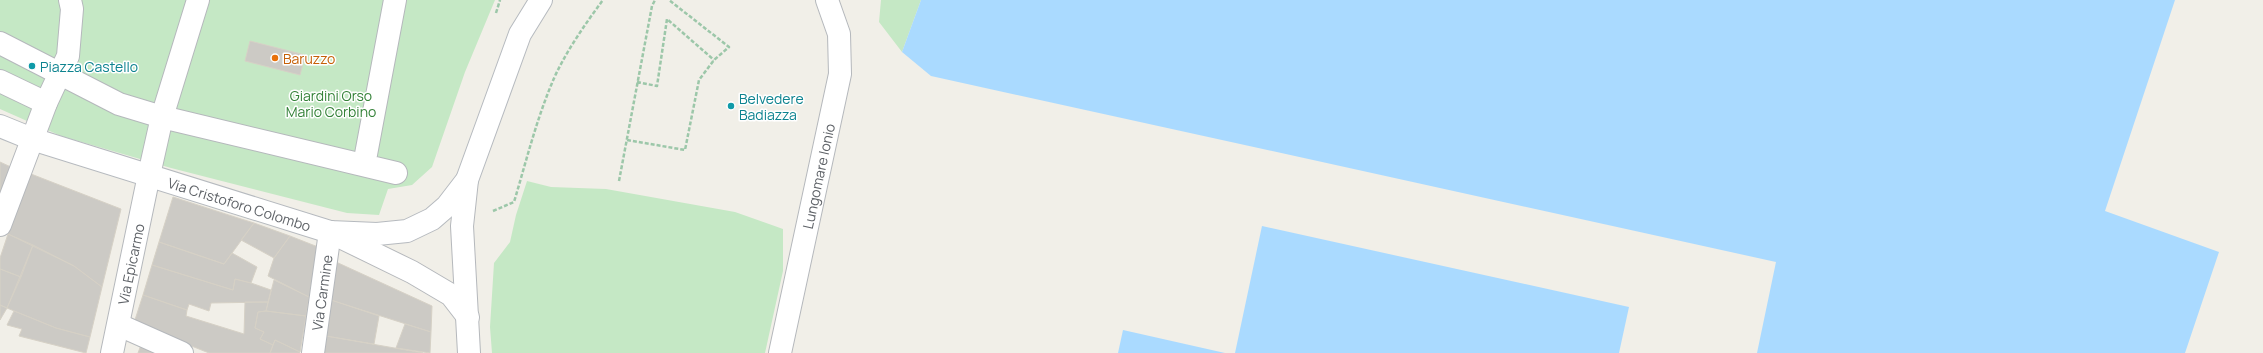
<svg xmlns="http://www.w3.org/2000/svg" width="2263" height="353" font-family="Manrope,sans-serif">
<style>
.green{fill:#c5e8c5}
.water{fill:#aadaff}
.building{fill:#cccac5;stroke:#d6d1c6}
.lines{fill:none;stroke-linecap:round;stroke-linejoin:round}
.pedestrian-casing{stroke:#b5b8bc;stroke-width:24}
.minor-casing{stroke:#b5b8bc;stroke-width:24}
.tertiary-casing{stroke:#b5b8bc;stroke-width:24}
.secondary-casing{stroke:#b6babf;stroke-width:24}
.path{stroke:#9cc7a9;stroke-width:2.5;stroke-dasharray:4 2;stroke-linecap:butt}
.pedestrian{stroke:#fff;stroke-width:22}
.minor{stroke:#fff;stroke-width:22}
.tertiary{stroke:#fff;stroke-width:22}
.secondary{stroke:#fff;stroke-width:22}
.food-dot{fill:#e8710a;stroke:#fff;stroke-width:1.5}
.culture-dot{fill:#0f9aa8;stroke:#fff;stroke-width:1.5}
.labels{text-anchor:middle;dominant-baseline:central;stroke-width:3;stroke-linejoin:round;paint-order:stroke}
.food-label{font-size:14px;fill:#c56008;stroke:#fff;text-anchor:start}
.culture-label{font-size:14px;fill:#0d838f;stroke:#fff;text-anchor:start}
.park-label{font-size:14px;fill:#348238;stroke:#fff}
.street-label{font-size:14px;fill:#5f6368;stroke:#fff}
</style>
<rect width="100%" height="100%" fill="#f1efe8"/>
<path class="green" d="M0,0H495L465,72L432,167L412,185L388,189L379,215L347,213L171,168L61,136L0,109Z
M881,0H921L902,52L879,22Z
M527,181L551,187L606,189L735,212L783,229V271L765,353H492L490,327L494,263L510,242L516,215Z"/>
<path class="water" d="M921,0H2175L2105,211L2219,252L2185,353H1757L1776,262L931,76L902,52Z
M1262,226L1629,307L1619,353H1235Z
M1123,330L1225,353H1118Z"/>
<path class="building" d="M250,41L305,55L300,75L245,61Z
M0,162L13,168L0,202Z
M31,174L121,209L102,287L74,266L8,234Z
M173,197L238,218L254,223L224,264L159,242Z
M254,223L290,236L274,258L241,240Z
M8,234L33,245L21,277L0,269V258Z
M290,236L318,247L309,297L268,276L274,258Z
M159,242L224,264L232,253L257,267L251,283L235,279L233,290L152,265Z
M33,245L74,266L102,287L90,337L56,328L7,308Z
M336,262L432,306L431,332L331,300Z
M152,265L233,290L235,279L251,283L271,290L268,302L211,303L209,311L189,304L187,310L143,295Z
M0,269L21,277L7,308L0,305Z
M274,280L309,297L306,316L266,311Z
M143,295L187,310L186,316L244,334L245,302H268L266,311L258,312L255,328L264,332L260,339L273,345L270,353H209L134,323Z
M331,300L379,316L374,344L326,336Z
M0,305L7,308L0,320Z
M14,311L56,328L90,337L86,353L19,336L22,329L7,325Z
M266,311L306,316L300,352L275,340L273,345L260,339L264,332L255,328L258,312Z
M405,324L431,332L430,353L396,348Z
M326,336L423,353H323Z
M275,340L300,352L299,353H270Z
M141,345L160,353H138Z"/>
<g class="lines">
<g class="pedestrian-casing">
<path id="pedestrian" d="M0,43L119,104L162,117L396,173
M0,81L46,103
M364,165L395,0"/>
</g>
<g class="minor-casing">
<g id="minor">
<path d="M149,175L162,117L198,0"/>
<path d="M0,225L46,103L68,56L72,9L70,0"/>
<path d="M119,325L182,353"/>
<path id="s1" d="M313,353L330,232"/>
</g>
</g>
<g class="tertiary-casing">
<g id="tertiary">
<path d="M467,180L462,226L469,353"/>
<path d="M330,232L412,272L451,295L468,317"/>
<path id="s2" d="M112,353L149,175"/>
<path id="s3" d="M780,353L840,74L839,34L827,0"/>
</g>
</g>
<g class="secondary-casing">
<g id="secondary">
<path id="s4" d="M0,126L32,139L330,232L377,234L407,231L432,219L447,206L467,180L520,34L541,0"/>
</g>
</g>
<path class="path" d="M496,13L500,0
M637,82L657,86L667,19L714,60
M627,140L685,150L699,80L714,60L729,47L669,0
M619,181L652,6L655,0
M493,211L514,202C526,162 536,121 552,83C563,56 585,24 603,0"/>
<use href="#pedestrian" class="pedestrian"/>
<use href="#minor" class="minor"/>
<use href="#tertiary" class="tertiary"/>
<use href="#secondary" class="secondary"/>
</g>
<circle class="food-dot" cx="275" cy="58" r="4"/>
<g class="culture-dot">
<circle cx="32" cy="66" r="4"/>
<circle cx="731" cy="106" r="4"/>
</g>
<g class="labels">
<g class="food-label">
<text x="283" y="58">Baruzzo</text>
</g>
<g class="culture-label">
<text x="40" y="66">Piazza Castello</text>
<text x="739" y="98">Belvedere<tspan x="739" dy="16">Badiazza</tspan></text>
</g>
<g class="park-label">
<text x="331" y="95">Giardini Orso<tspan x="331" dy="16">Mario Corbino</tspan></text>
</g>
<g class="street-label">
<text stroke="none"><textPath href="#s3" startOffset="181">Lungomare Ionio</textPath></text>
<text stroke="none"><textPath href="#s4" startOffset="252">Via Cristoforo Colombo</textPath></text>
<text stroke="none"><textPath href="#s2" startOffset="91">Via Epicarmo</textPath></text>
<text stroke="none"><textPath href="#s1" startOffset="61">Via Carmine</textPath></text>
</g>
</g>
</svg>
